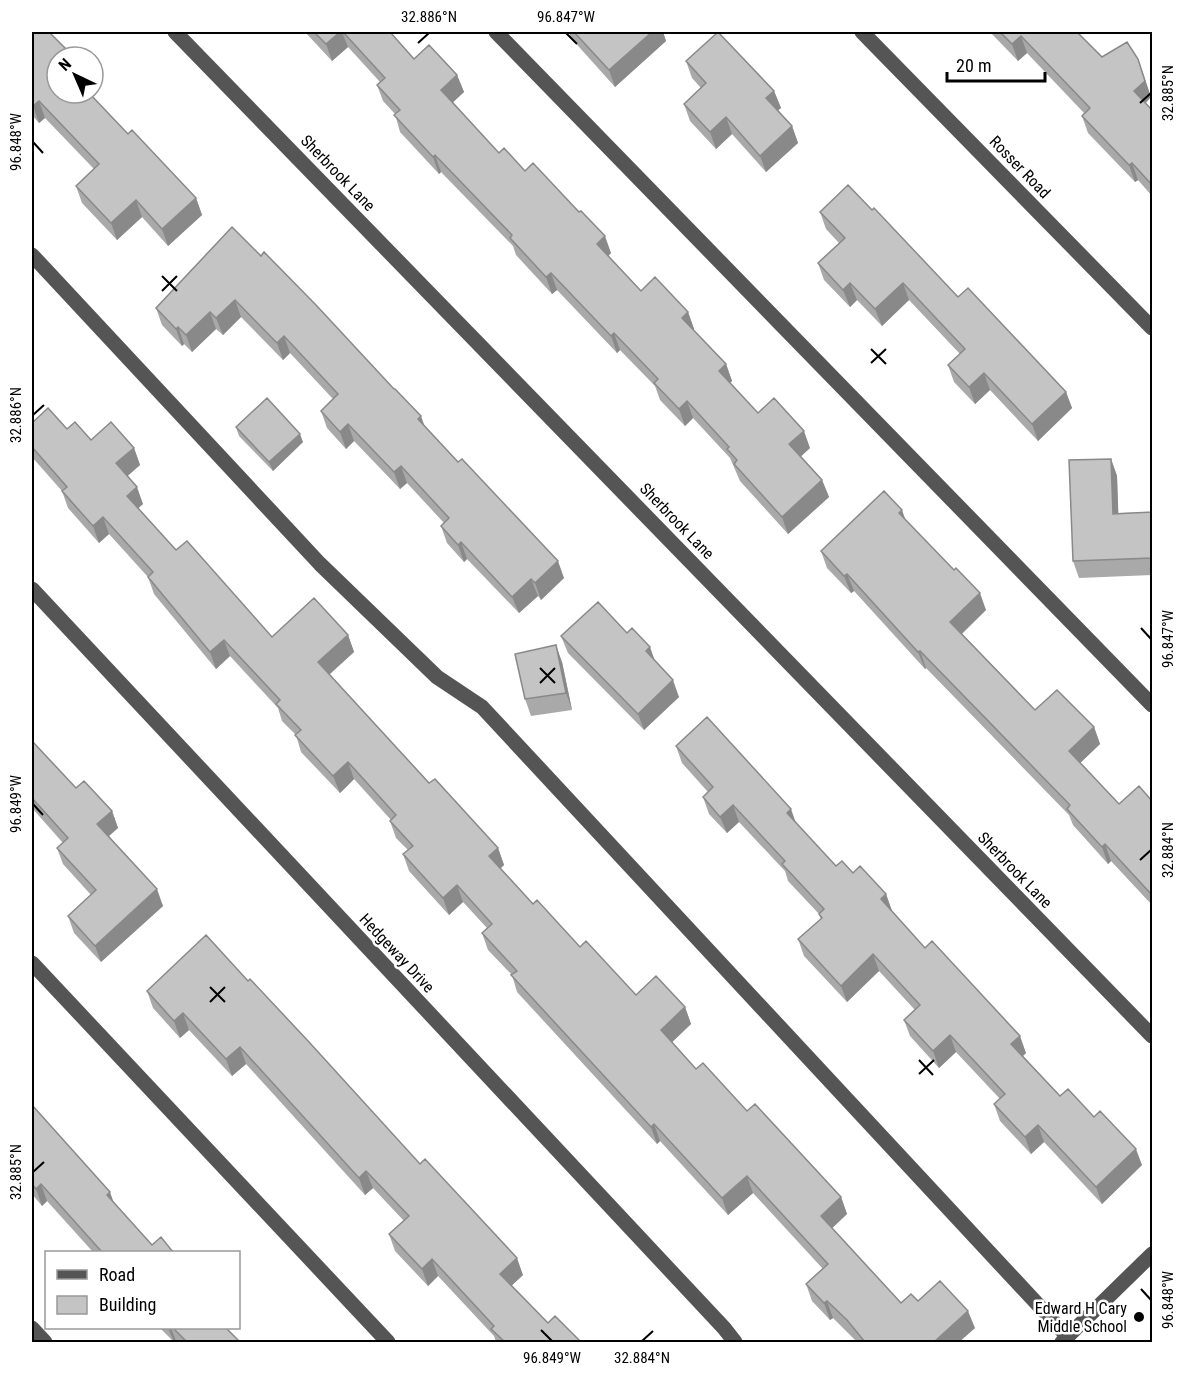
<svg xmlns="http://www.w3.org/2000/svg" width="1184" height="1374" font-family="'Roboto Condensed',sans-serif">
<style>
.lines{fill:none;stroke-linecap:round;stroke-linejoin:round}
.minor{stroke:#555;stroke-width:15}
.wall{fill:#a9a9a9}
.shaded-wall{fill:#898989}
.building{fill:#c4c4c4;stroke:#898989;stroke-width:1.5}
.ticks{fill:none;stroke:#000;stroke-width:2}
.poi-dot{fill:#000;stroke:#fff;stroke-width:2}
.labels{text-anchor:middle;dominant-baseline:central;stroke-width:5;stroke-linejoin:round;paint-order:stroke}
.street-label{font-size:16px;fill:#000;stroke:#fff}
.poi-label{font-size:16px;fill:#000;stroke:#fff;text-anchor:end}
.neatline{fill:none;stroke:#000;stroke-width:2}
.ticks-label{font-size:15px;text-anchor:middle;fill:#000}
</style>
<rect width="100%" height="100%" fill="#fff"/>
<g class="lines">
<path class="minor" d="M175,32L1152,1036
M496,32L1152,705
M862,32L1152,328
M32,255L320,564L437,677L482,707L1068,1337
M32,589L724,1328L735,1342
M32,963L388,1342
M32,1328L45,1342
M1062,1342L1152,1254"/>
</g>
<path class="wall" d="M32,32L65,48L68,57H57V93L128,134L196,198L202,215L168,246L142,217L117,240L82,203L76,186L94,169L45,118L39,123L32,115Z
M305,32H390L414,59L457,75L464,92L453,102L499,153L525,171L611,253L608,256L641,291L688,312L694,329L693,330L726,364L732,381L730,383L758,413L810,448L801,456L822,480L829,497L788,534L740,481L730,458L693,418L685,426L660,400L655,386L620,350L617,353L557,290L552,294L516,255L513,246L441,172L439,174L400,132L395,114L383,101L377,85L380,82L348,47L332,61Z
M569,32H663L666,41L615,87L571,38Z
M990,32H1077L1102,57L1138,59L1151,97L1146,103L1152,110V196L1138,180L1135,182L1088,133L1082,116L1084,113L1027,53L1018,61Z
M686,61L774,91L781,108L778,110L792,126L798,143L766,172L732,134L716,149L690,121L684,104L701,88L692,78Z
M872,210L958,297L1066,392L1072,408L1038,441L990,390L975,404L954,382L948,365L960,354L909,300L882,326L857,300L850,307L824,280L818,263L839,243L826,229L820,212Z
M232,227L425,427L564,578L541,600L538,596L519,613L467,559L464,562L447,543L441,526L444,523L407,483L400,489L354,441L346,449L327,428L321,411L333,399L290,353L283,360L241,317L223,335L216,329L192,352L184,344L182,346L162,325L156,308Z
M32,423L67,429L91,440L134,448L140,465L127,476L143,504L138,508L176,550L272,637L348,635L354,652L329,675L429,783L498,848L504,865L500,869L533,904L580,947L636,995L685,1007L691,1024L672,1042L696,1069L747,1111L841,1197L847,1214L832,1228L901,1303L918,1301L975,1328L959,1342H857L833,1318L830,1320L812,1301L806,1284L823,1269L753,1193L728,1215L660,1141L657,1144L517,992L512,975L488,950L482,933L487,928L463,902L449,915L409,871L403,854L408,850L396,838L390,821L391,820L354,779L340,793L301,752L296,735L282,721L278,708L230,656L216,669L154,594L148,577L109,534L99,543L68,508L62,491L32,457Z
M236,427L303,442L273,471L239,436Z
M1111,459L1117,476L1118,513L1152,512V575L1079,578L1073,561Z
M905,519L986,610L962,634L1035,710L1094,727L1100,744L1080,763L1119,804L1152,801V905L1111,861L1108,864L1073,825L1069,815L926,668L925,669L854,591L851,593L827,568L821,551Z
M561,636L655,661L679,697L644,730L568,653Z
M562,662L572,710L531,716L525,699Z
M32,741L76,788L112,811L118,828L109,836L163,906L101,962L74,933L68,916L91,895L63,864L57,848L63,843L32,808Z
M676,746L796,823L836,866L853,873L886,894L892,911L925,948L1026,1053L1023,1056L1060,1096L1094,1117L1142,1165L1102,1204L1044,1142L1031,1154L1000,1121L994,1104L1000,1099L956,1052L939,1068L910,1036L904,1020L915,1010L879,971L847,1002L804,956L798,939L821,919L819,914L788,881L785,871L739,822L727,833L709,814L703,797L708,792L682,763Z
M248,981L523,1275L511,1286L548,1323L581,1342H496L494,1336L438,1276L428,1286L395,1251L389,1234L404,1221L373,1188L365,1195L246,1064L232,1076L189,1030L180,1038L153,1008L147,991Z
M32,1105L114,1204L152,1245L173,1252H93L47,1201L42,1206L32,1194Z
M160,1328H226L240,1342H178L176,1341L174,1342Z"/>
<path class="shaded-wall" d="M340,32H342L348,47L332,61L326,44Z
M652,32H663L666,41L615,87L609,70Z
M1021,36L1027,53L1018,61L1012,44Z
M65,48L68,57H61L60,53Z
M1138,59L1151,97L1140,108L1134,91Z
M457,75L464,92L448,107L441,90Z
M774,91L781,108L772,115L766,98Z
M39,101L45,118L39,123L33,106Z
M726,117L732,134L716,149L710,132Z
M792,126L798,143L766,172L760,156Z
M435,155L441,172L439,174L433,157Z
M1132,163L1138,180L1135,182L1129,165Z
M196,198L202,215L168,246L162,229Z
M136,200L142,217L117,240L111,223Z
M605,236L611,253L603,261L597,244Z
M551,273L557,290L552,294L546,277Z
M850,283L857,300L850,307L843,290Z
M903,283L909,300L882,326L875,309Z
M235,300L241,317L223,335L216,318Z
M210,312L216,329L192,352L186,335Z
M688,312L694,329L688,335L682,318Z
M178,327L184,344L182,346L176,329Z
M614,333L620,350L617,353L611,336Z
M284,336L290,353L283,360L277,343Z
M726,364L732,381L725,388L719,371Z
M984,373L990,390L975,404L969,387Z
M1066,392L1072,408L1038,441L1032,424Z
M687,401L693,418L685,426L679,409Z
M421,416L427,433L418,419Z
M348,424L354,441L346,449L340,432Z
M804,431L810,448L796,461L789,444Z
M300,434L303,442L273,471L269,462Z
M134,448L140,465L123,480L116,463Z
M1111,459L1117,476L1119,530L1113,514Z
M401,466L407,483L400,489L394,472Z
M822,480L829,497L788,534L782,517Z
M137,487L143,504L133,513L127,496Z
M902,510L908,527L899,513Z
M103,517L109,534L99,543L93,526Z
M461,542L467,559L464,562L458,545Z
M558,561L564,578L541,600L535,583Z
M847,574L854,591L851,593L844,576Z
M531,579L538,596L519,613L512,597Z
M980,593L986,610L956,639L950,622Z
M348,635L354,652L324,679L318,662Z
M224,640L230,656L216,669L210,652Z
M556,645L562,662L572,710L566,693Z
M650,647L656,664L646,651Z
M920,651L926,668L925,669L918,652Z
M673,680L679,697L644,730L638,714Z
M1094,727L1100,744L1075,768L1069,751Z
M348,762L354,779L340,793L333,776Z
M733,805L739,822L727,833L720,817Z
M791,809L797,826L787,813Z
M112,811L118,828L103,841L97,824Z
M1105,844L1111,861L1108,864L1102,847Z
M498,848L504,865L495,873L489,856Z
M457,885L463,902L449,915L443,898Z
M157,889L163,906L101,962L95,946Z
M886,894L892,911L887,916L881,899Z
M873,954L879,971L847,1002L841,986Z
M685,1007L691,1024L667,1047L661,1030Z
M183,1013L189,1030L180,1038L174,1021Z
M950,1035L956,1052L939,1068L933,1051Z
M1020,1036L1026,1053L1017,1061L1011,1044Z
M240,1047L246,1064L232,1076L226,1059Z
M654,1124L660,1141L657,1144L651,1127Z
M1038,1125L1044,1142L1031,1154L1025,1137Z
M1136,1149L1142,1165L1102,1204L1096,1187Z
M366,1171L373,1188L365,1195L359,1178Z
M747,1176L753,1193L728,1215L722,1198Z
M41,1184L47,1201L42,1206L36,1189Z
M110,1192L116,1209L107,1195Z
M841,1197L847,1214L827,1233L821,1216Z
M517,1258L523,1275L506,1291L500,1274Z
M432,1259L438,1276L428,1286L422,1269Z
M827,1301L833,1318L830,1320L824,1303Z
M968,1311L975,1328L959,1342H934Z
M168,1328H171L176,1341L174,1342Z"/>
<path class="building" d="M32,32H49L65,48L60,53L63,57H57V93H89L128,134L132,130L196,198L162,229L136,200L111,223L76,186L99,164L39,101L33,106L32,104Z
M314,32H340L326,44Z
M343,32H390L414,59L429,45L457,75L441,90L499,153L504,148L525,171L533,163L579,212L581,211L605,236L597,244L641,291L655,277L688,312L682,318L726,364L719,371L758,413L774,398L804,431L789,444L822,480L782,517L734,464L737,460L727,449L729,447L687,401L679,409L654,383L658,379L614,333L611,336L551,273L546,277L510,238L512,235L435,155L433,157L394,115L400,110L377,85L385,78Z
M574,32H652L609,70Z
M718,32L774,91L766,98L792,126L760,156L726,117L710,132L684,104L706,83L686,61Z
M1000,32H1077L1102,57L1127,42L1138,59L1145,81L1134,91L1152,110V185L1132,163L1129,165L1082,116L1090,108L1021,36L1012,44Z
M848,185L872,210L874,208L958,297L968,288L1066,392L1032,424L984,373L969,387L948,365L965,349L903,283L875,309L850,283L843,290L818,263L845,238L820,212Z
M232,227L261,256L264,252L316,305L394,389H395L421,416L418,419L458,462L462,459L558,561L535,583L531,579L512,597L461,542L458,545L441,526L449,518L401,466L394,472L348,424L340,432L321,411L338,394L284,336L277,343L235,300L216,318L210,312L186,335L178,327L176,329L156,308Z
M267,398L300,434L269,462L236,427Z
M48,408L67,429L75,422L91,440L111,422L134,448L116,463L137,487L127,496L176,550L187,541L272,637L314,598L348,635L318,662L429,783L435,779L498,848L489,856L533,904L537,900L580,947L586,941L636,995L656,976L685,1007L661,1030L696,1069L703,1063L747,1111L755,1104L841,1197L821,1216L901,1303L911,1294L918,1301L940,1281L968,1311L934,1342H865L847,1320L827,1301L824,1303L806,1284L828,1264L747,1176L722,1198L654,1124L651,1127L511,975L517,971L482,933L492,924L457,885L443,898L403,854L413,846L390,821L396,815L348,762L333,776L295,735L301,730L276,704L280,700L224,640L210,652L148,577L153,572L103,517L93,526L62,491L67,487L32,447V423Z
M1111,459L1113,514L1152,512V558L1073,561L1069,460Z
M884,491L902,510L899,513L954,570L956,568L980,593L950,622L1035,710L1057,690L1094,727L1069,751L1119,804L1139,786L1152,801V895L1105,844L1102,847L1067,809L1070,805L920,651L918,652L847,574L844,576L821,551Z
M598,602L627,633L632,628L650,647L646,651L673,680L638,714L561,636Z
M556,645L566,693L525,699L515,654Z
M707,717L791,809L787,813L836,866L842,861L853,873L860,866L886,894L881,899L925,948L932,941L1020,1036L1011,1044L1060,1096L1068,1089L1094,1117L1100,1111L1136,1149L1096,1187L1038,1125L1025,1137L994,1104L1005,1094L950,1035L933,1051L904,1020L920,1005L873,954L841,986L798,939L822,918L819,914L824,909L782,864L785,861L733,805L720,817L703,797L713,787L676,746Z
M32,741L76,788L84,781L112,811L97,824L157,889L95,946L68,916L96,890L57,848L68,838L32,798Z
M206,935L248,981L250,979L309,1042L420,1164L425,1159L517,1258L500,1274L548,1323L555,1316L581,1342H505L491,1329L494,1326L432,1259L422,1269L389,1234L409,1216L366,1171L359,1178L240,1047L226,1059L183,1013L174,1021L147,991Z
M32,1105L110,1192L107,1195L152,1245L161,1237L173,1252H102L41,1184L36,1189L32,1184Z
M173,1328H226L240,1342H187Z"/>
<path class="ticks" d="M566,33L577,44M418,43L429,33M1140,103L1151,93M33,142L43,153M162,276L177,291M162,291L177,276M871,349L886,364M871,363L886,349M33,415L44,405M1141,628L1151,639M540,668L555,683M540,683L555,668M33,804L43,815M1140,860L1151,850M210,987L225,1002M210,1002L225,987M919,1060L933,1075M919,1074L934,1060M33,1172L44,1162M1141,1289L1151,1300M541,1330L552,1341M642,1341L653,1331"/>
<circle class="poi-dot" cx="1139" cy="1317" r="6"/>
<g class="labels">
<g class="street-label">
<text transform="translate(1020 167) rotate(46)">Rosser Road</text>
<text transform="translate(338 173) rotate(46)">Sherbrook Lane</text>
<text transform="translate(677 521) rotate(46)">Sherbrook Lane</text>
<text transform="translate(1015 870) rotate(46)">Sherbrook Lane</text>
<text transform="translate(397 953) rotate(47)">Hedgeway Drive</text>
</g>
<g class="poi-label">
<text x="1127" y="1308">Edward H Cary<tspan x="1127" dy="18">Middle School</tspan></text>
</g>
</g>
<rect width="1184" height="1374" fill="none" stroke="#ffffff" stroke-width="66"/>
<rect x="45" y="1251" width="195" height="78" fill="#ffffff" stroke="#999999" stroke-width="1.5"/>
<rect x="57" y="1270" width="30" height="9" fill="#555555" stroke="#999999" stroke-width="1.5"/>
<text x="99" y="1281" font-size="18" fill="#000000">Road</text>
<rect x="57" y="1296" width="30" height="18" fill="#c4c4c4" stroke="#999999" stroke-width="1.5"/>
<text x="99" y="1311" font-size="18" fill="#000000">Building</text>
<g transform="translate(75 75) rotate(316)"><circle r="28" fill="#ffffff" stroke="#999999" stroke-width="1.5"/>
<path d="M0-4.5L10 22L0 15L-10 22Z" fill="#000000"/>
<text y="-9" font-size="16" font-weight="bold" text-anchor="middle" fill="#000000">N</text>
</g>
<path d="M947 72v9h98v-9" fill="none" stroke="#000000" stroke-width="3"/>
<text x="956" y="72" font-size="18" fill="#000000" stroke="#ffffff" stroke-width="4.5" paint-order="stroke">20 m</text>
<rect x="33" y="33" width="1118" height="1308" class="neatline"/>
<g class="ticks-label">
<text x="429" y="22">32.886°N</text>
<text x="566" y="22">96.847°W</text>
<text transform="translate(1168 93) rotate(-90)" y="5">32.885°N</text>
<text transform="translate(16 142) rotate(-90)" y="5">96.848°W</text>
<text transform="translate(16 415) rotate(-90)" y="5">32.886°N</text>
<text transform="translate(1168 639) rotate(-90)" y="5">96.847°W</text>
<text transform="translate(16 804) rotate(-90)" y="5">96.849°W</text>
<text transform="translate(1168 850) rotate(-90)" y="5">32.884°N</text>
<text transform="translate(16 1172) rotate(-90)" y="5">32.885°N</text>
<text transform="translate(1168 1300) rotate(-90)" y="5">96.848°W</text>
<text x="552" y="1363">96.849°W</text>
<text x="642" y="1363">32.884°N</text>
</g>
</svg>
